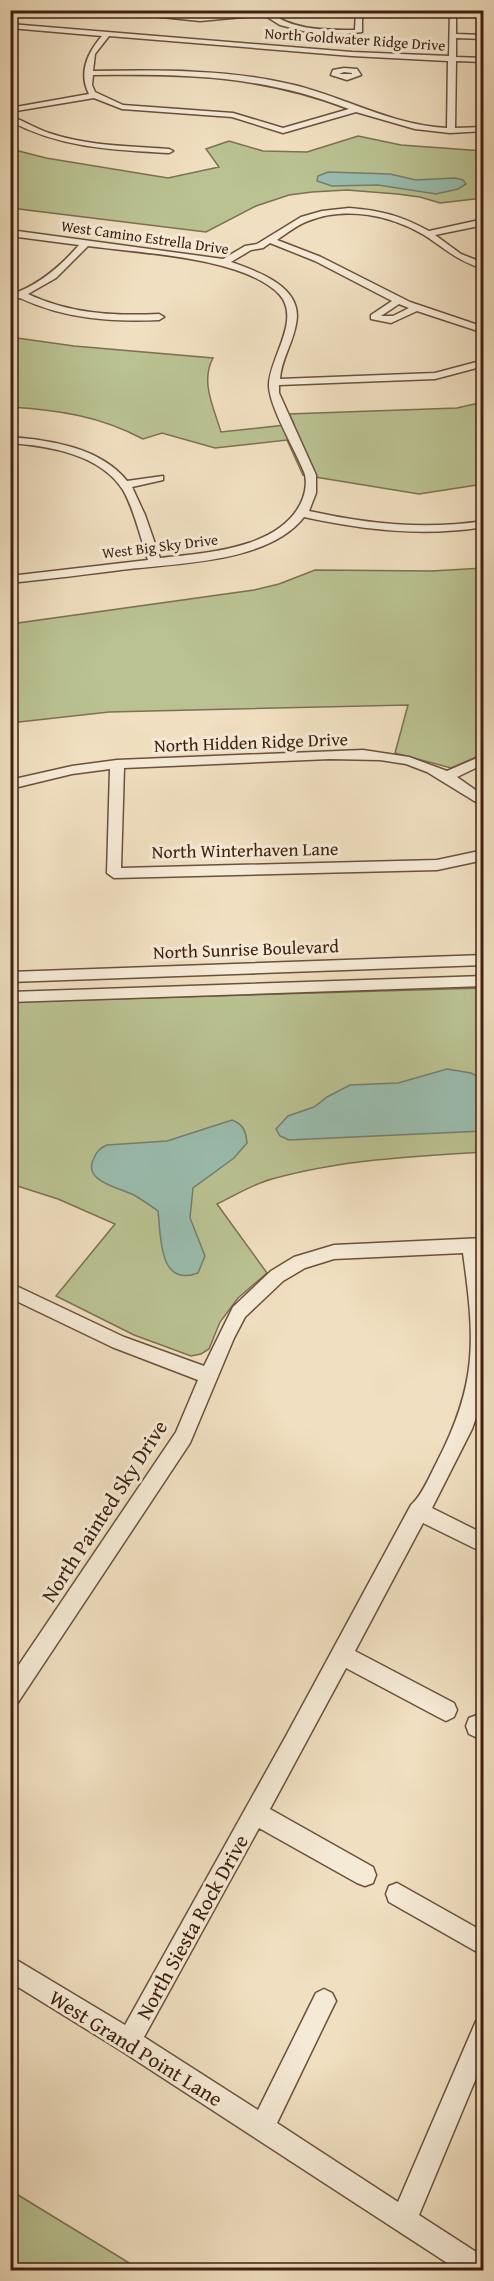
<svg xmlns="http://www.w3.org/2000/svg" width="494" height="2281" font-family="'Gentium Book Plus',serif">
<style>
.green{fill:#bac292;stroke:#7c7151;stroke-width:1.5}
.water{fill:#9abdaf;stroke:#767e6f;stroke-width:1.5}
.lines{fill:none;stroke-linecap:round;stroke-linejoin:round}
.minor-casing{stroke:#6b503c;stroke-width:3}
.minor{fill:#f5ead6;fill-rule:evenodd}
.labels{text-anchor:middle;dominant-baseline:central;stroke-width:6;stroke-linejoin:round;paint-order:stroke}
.far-street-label{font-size:15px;fill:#3f2010;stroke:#f5ead6}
.street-label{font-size:18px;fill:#3f2010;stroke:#f5ead6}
.near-street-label{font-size:21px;fill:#3f2010;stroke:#f5ead6}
</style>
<rect width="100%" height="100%" fill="#f0dfc0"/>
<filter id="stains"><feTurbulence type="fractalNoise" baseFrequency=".00333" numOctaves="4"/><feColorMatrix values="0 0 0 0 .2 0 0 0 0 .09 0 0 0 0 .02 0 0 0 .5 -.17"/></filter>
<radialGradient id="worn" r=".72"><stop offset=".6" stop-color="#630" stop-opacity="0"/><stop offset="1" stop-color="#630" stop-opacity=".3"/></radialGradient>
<path class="green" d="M358,136L401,145L483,151V198L440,203L420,197L397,194L347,190L312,192L289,195L256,206L206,232L11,208V149L46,158L168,178L219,167L206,149L229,141L263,151L307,152Z
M10,337L74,346L213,358C200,382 214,408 221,432L294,424L289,414L457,408L483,402V484L419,494L303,475L287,440L215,448L162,433L143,439C100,416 58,410 11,407Z
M483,568L484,692C473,714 484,731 483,754L451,768L395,753L408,705L109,712L19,722L11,725V624L254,590L279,584L315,570L432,571Z
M483,988V1152C413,1156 340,1160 272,1179C253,1184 234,1196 217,1204L267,1273L238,1298L220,1322L209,1349L201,1354L191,1356L134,1335L56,1296L115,1224L58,1199L11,1184L10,1002Z
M10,2190L139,2269L141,2270H11Z"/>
<path class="water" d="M328,172L390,174L416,180L455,178L463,180L466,184L458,189L436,194L378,185L332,186L317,181L318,176Z
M447,1069L471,1073L483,1079V1131L289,1140L280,1136L276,1129L288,1116L314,1107L327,1097L350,1085L398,1083Z
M232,1120C243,1124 246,1131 247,1143L234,1158L193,1188L190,1218L205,1256L198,1273C158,1288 161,1235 158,1211C150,1205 142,1200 134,1195C120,1188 81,1181 94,1158C97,1151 100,1148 107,1145L167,1141Z"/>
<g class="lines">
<g class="minor-casing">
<path id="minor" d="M267,10C292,31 324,30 355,30L356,10H362V32L346,34L307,32L280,25L264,15L200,21L151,16L154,14L200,17Z
M450,10H456V34L484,35V39L456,38V57L484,58V62L456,61L455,128L484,127V131L450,133L415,129L356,112L283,133L232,117L122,109L94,98L10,112V108L89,94C78,73 88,52 102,36L10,28V24L352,52L449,56ZM109,36L352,56L448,61L447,128C391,125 347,98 294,85C228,69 160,70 93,71L95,54ZM93,75C186,74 261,75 349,109L283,128L233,113L123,105L95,92L92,85Z
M344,68L357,69L361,75L347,80L331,75L333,70ZM344,72L352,73V74H339Z
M10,116C24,121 35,128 49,133C87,146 129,146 169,149L173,151L169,153C114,150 60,148 10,121Z
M349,208C383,211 399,215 429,231L484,219V225L435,235L461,254L484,263V269C457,261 446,249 424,235C390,215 346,206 308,221C297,225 287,233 277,240L321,257L410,302L484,327V333L417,311L391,323L371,319V315L392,301L315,261L270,243L263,248L251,250L231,262C259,272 304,287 296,324C293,343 281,360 280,379L435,373L484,360V366L435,379L279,385V393L316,475V493L309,511C368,524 423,530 484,521V527C422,537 365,530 304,517C269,562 181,563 129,569C89,574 50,579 10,583V576L148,560C140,537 135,511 123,490C100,454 49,446 10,443V437C51,440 101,448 127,481L163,476V480L132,487L145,515L160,558C205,553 284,549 303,498C306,490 307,479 304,472C295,449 268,405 269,384C270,357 302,319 279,294C243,257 139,253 88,246L56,278L28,294C71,314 113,316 159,314L164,317L159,320C110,322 65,319 20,298L10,301V295C39,285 60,267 79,245L10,236V230L223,259L245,246L257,244L301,217L322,211ZM399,304L409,308L393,316H381Z
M363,750L409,757L447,771L484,755V764L457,777L484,796V807L427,772L406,764L380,760L330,759L124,768L121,868L437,860L484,850V860L437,870L114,878L107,873L110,769L72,774L10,789V780L72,766L117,760Z
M484,955V965L10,982V972Z
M484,976V986L10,1002V992Z
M484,1238V1252H480L484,1276V1395L472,1429L432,1508L484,1534V1553L423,1523L355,1651L454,1703L457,1710L454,1717L446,1721L438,1717L346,1668L270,1809L373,1867L376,1875L373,1883L365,1886L357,1883L259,1828L144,2037L258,2110L316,1993L324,1989L332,1993L336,2001L332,2009L277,2123L398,2202L476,2021L484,2017V2059L419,2215L484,2257V2270H458L120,2050L10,1982V1956L125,2025L286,1736L411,1505C422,1496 430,1475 437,1462C478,1383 475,1339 463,1253L334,1259L305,1268L283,1281L245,1317L234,1338L190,1443L17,1704L10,1707V1678L176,1432L198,1380L112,1347L10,1298V1283L124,1337L204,1366L233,1307L271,1271L294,1257L334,1245Z
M477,1715L484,1718V1741L469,1734L466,1726L469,1718Z
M397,1883L484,1932V1956L389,1902L386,1894L389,1886Z"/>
</g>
<use href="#minor" class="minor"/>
</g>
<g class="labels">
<g class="far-street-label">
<text transform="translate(355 39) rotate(4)">North Goldwater Ridge Drive</text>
<text transform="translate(145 237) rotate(8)">West Camino Estrella Drive</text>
<text transform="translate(160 546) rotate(-7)">West Big Sky Drive</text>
</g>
<g class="street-label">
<text transform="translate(251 742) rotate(-2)">North Hidden Ridge Drive</text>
<text transform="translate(245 850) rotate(-1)">North Winterhaven Lane</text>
<text transform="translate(246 949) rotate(-2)">North Sunrise Boulevard</text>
</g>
<g class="near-street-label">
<text transform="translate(104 1511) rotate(-57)">North Painted Sky Drive</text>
<text transform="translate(192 1927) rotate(-61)">North Siesta Rock Drive</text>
<text transform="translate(136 2048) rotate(32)">West Grand Point Lane</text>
</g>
</g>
<rect width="494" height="2281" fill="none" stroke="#f0dfc0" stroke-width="36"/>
<rect x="12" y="12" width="470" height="2257" fill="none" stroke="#3f2010" stroke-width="3"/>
<rect x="18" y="18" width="458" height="2245" fill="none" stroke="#3f2010" stroke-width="1.5"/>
<rect width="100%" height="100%" filter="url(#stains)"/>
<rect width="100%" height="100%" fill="url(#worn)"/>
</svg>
